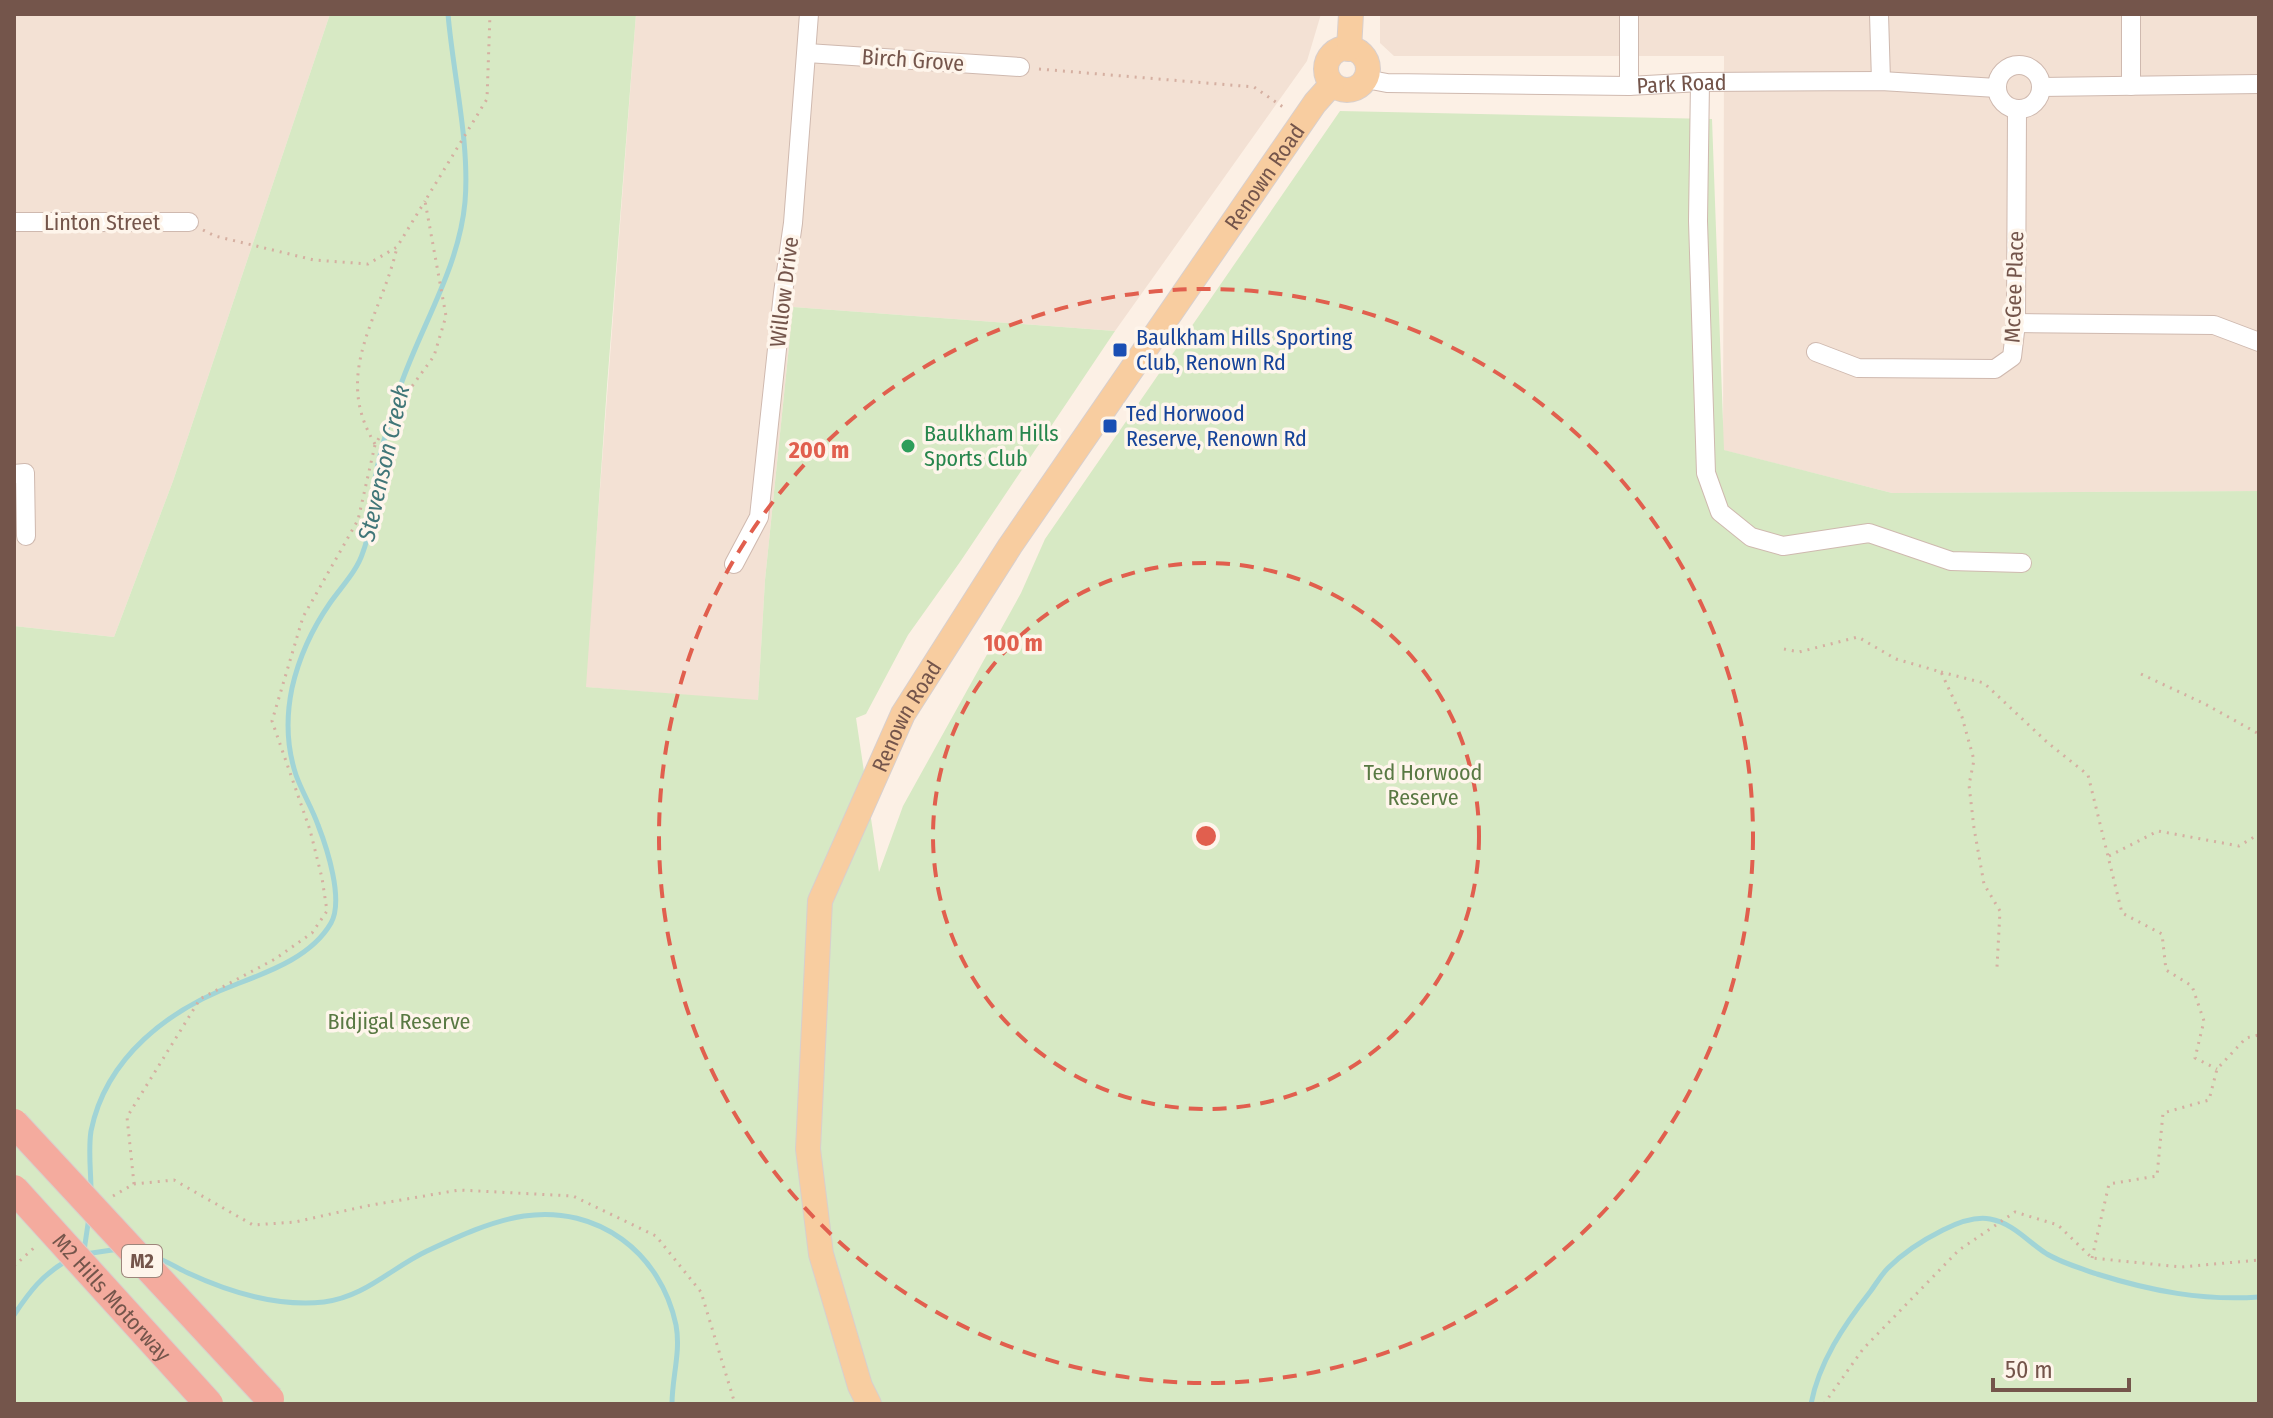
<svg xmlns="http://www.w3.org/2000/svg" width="2273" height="1418" font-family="'Fira Sans Condensed',sans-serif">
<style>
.residential{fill:#f3e1d4}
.green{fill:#d7e9c4}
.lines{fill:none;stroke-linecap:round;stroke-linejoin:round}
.stream{stroke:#a1d4d6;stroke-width:5}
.minor-casing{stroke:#cfb9af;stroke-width:20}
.major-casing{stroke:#d8cfcd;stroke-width:26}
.path{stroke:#d5afa1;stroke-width:3;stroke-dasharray:2 6;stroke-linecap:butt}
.minor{stroke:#fff;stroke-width:18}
.major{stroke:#f8cda0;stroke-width:24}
.highway-bridge-casing{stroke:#d8cfcd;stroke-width:30;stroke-linecap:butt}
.highway-bridge{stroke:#f4ab9e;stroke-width:28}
.ring{fill:none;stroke:#e15f4e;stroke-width:4;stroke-dasharray:14 10}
.transit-dot{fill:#1a4fb4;stroke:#fef5eb;stroke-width:3}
.leisure-dot{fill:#2e9e5b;stroke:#fef5eb;stroke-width:3}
.labels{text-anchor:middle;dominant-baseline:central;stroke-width:7;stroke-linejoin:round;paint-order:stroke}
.shield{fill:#fef5eb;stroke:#9d857b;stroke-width:2}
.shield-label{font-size:20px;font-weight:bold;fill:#74554b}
.street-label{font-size:22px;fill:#74554b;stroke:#fef5eb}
.transit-label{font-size:22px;fill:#164399;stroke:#fef5eb;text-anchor:start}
.leisure-label{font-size:22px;fill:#27864d;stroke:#fef5eb;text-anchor:start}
.park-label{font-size:22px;fill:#597943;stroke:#fef5eb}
.water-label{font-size:24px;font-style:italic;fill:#407678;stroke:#fef5eb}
.centre{fill:#e15f4e;stroke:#fef5eb;stroke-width:4}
.ring-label{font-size:24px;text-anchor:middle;font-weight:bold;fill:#e15f4e;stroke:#fef5eb;stroke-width:7;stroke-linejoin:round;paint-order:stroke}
</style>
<rect width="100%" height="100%" fill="#fcf0e5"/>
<path class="residential" d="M14,14H330L173,481L114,637L14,626Z
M636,14H1321L1307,61L1115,331L793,307L765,580L758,701L585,687Z
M1380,14H2259V491L1892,493L1723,450L1724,56H1394L1380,43Z"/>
<path class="green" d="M330,14H636L607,386L586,687L758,700L765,580L793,307L1115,331L960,562L908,635L866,714L856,718L879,872L903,806L1021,593L1045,539L1340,111L1712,119L1724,450L1892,493L2259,491V1404H14V626L114,637L173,481Z"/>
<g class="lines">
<path class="stream" d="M91,1191C91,1172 88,1150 91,1131C106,1057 169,1009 237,984C271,971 312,956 331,923C344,900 327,848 318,825C312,808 302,792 296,775C287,748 286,717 292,688C299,657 312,629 330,603C342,586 357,571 363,552C372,528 371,503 375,479C380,449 391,416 400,387C421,326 459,268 465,202C470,143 453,74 448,14
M84,1251L89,1217
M85,1254L119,1249
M155,1257C167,1261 177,1268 188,1273C229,1292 279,1307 324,1302C365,1297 391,1268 427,1251C457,1237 491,1221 524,1216C598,1205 661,1253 676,1325C681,1352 672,1377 672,1404
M14,1315C30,1291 42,1275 68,1260
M1811,1404C1819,1362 1844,1325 1870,1292C1876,1284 1881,1275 1888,1268C1903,1253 1925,1239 1943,1230C1957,1223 1974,1216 1990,1219C2013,1223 2028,1242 2047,1254C2062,1263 2080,1268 2097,1274C2151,1291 2203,1301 2259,1297"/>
<g class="minor-casing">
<g id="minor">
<path d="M1879,14L1881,81"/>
<path d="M807,53L1020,67"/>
<circle cx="2019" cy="87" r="22"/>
<path id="s1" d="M1366,79L1387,83L1629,86L1700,82L1881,81L1997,88"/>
<path d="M1700,82L1698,221L1706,473L1720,512L1751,537L1783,546L1869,533L1951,561L2022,563"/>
<path d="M1629,86V14"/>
<path d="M2131,86V14"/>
<path d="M2041,87L2259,84"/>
<path d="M14,222H189"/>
<path d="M2016,323L2214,325L2259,342"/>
<path d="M1816,352L1858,368L1995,369L2012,357L2016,323L2017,109"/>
<path d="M14,474L25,473L26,536"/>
<path d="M734,564L759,517L783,293L793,223L809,14"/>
</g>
</g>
<g class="major-casing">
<g id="major">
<circle cx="1347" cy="69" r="21"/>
<path d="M1349,49L1351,14"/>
<path id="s2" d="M869,1404L860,1386L821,1254L808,1149L820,901L903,714L1010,546L1315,103L1332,84"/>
</g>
</g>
<path class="path" d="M1039,69L1254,87L1283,107
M203,230L215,236L314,260L368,264L397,247L425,201
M375,444C331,372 382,316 397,247
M1784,649L1799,652L1858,637L1896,659L1941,672L1962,717L1974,760L1969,785L1974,828L1984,884L2000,911L1997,967
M1941,672L1984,683L2048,743L2088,775L2122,913L2162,934L2166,970L2192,986L2204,1021L2195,1058L2217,1069
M2141,674L2205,704L2259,734
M2109,856L2158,831L2239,846L2259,834
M134,1184L127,1117L200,999L275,959L312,933L327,911L322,878L310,830L272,721L303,617L358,520L375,445L394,411L434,356L446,316L425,201L487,99L490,14
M113,1196L134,1184L174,1180L253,1225L295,1222L366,1206L459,1190L573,1196L656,1236L701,1292L735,1404
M2092,1258L2109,1184L2157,1176L2163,1113L2209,1100L2217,1069L2246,1038L2259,1035
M14,1266L36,1246
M1824,1404L1863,1349L1959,1250L2015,1212L2058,1225L2092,1258L2181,1267L2259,1260"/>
<use href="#minor" class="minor"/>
<use href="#major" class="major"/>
<g class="highway-bridge-casing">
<g id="highway-bridge">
<path d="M14,1123L270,1399"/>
<path id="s3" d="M14,1189L209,1404"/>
</g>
</g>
<use href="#highway-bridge" class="highway-bridge"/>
</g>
<g class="ring">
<circle cx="1206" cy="836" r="273"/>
<circle cx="1206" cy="836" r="547"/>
</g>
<g class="transit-dot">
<rect x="1112" y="342" width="16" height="16" rx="4"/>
<rect x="1102" y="418" width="16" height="16" rx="4"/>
</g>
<circle class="leisure-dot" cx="908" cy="446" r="8"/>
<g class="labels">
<rect class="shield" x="122" y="1245" width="40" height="32" rx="6"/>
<g class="shield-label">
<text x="142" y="1261">M2</text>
</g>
<g class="street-label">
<text transform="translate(913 60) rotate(4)">Birch Grove</text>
<text stroke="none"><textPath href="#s1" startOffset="316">Park Road</textPath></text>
<text stroke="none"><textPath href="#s2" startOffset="1364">Renown Road</textPath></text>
<text x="102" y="222">Linton Street</text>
<text transform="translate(2014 287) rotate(-88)">McGee Place</text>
<text transform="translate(784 292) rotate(-83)">Willow Drive</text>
<text stroke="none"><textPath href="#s2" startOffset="716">Renown Road</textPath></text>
<text stroke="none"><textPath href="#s3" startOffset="146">M2 Hills Motorway</textPath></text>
</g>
<g class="transit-label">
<text x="1136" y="337">Baulkham Hills Sporting<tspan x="1136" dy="25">Club, Renown Rd</tspan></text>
<text x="1126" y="413">Ted Horwood<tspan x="1126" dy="25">Reserve, Renown Rd</tspan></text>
</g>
<g class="leisure-label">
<text x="924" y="433">Baulkham Hills<tspan x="924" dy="25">Sports Club</tspan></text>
</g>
<g class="park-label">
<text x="1423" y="772">Ted Horwood<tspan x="1423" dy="25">Reserve</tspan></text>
<text x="399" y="1021">Bidjigal Reserve</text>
</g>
<g class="water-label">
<text transform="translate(384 463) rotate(-77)">Stevenson Creek</text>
</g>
</g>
<circle cx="1206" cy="836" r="12" class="centre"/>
<g class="ring-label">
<text x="819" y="458">200 m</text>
<text x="1013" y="651">100 m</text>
</g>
<rect width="2273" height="1418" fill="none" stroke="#74554b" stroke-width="32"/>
<path d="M1993 1378v12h136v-12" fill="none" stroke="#74554b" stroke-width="4"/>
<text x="2005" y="1378" font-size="24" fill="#74554b" stroke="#fef5eb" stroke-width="6" paint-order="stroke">50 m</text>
</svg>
